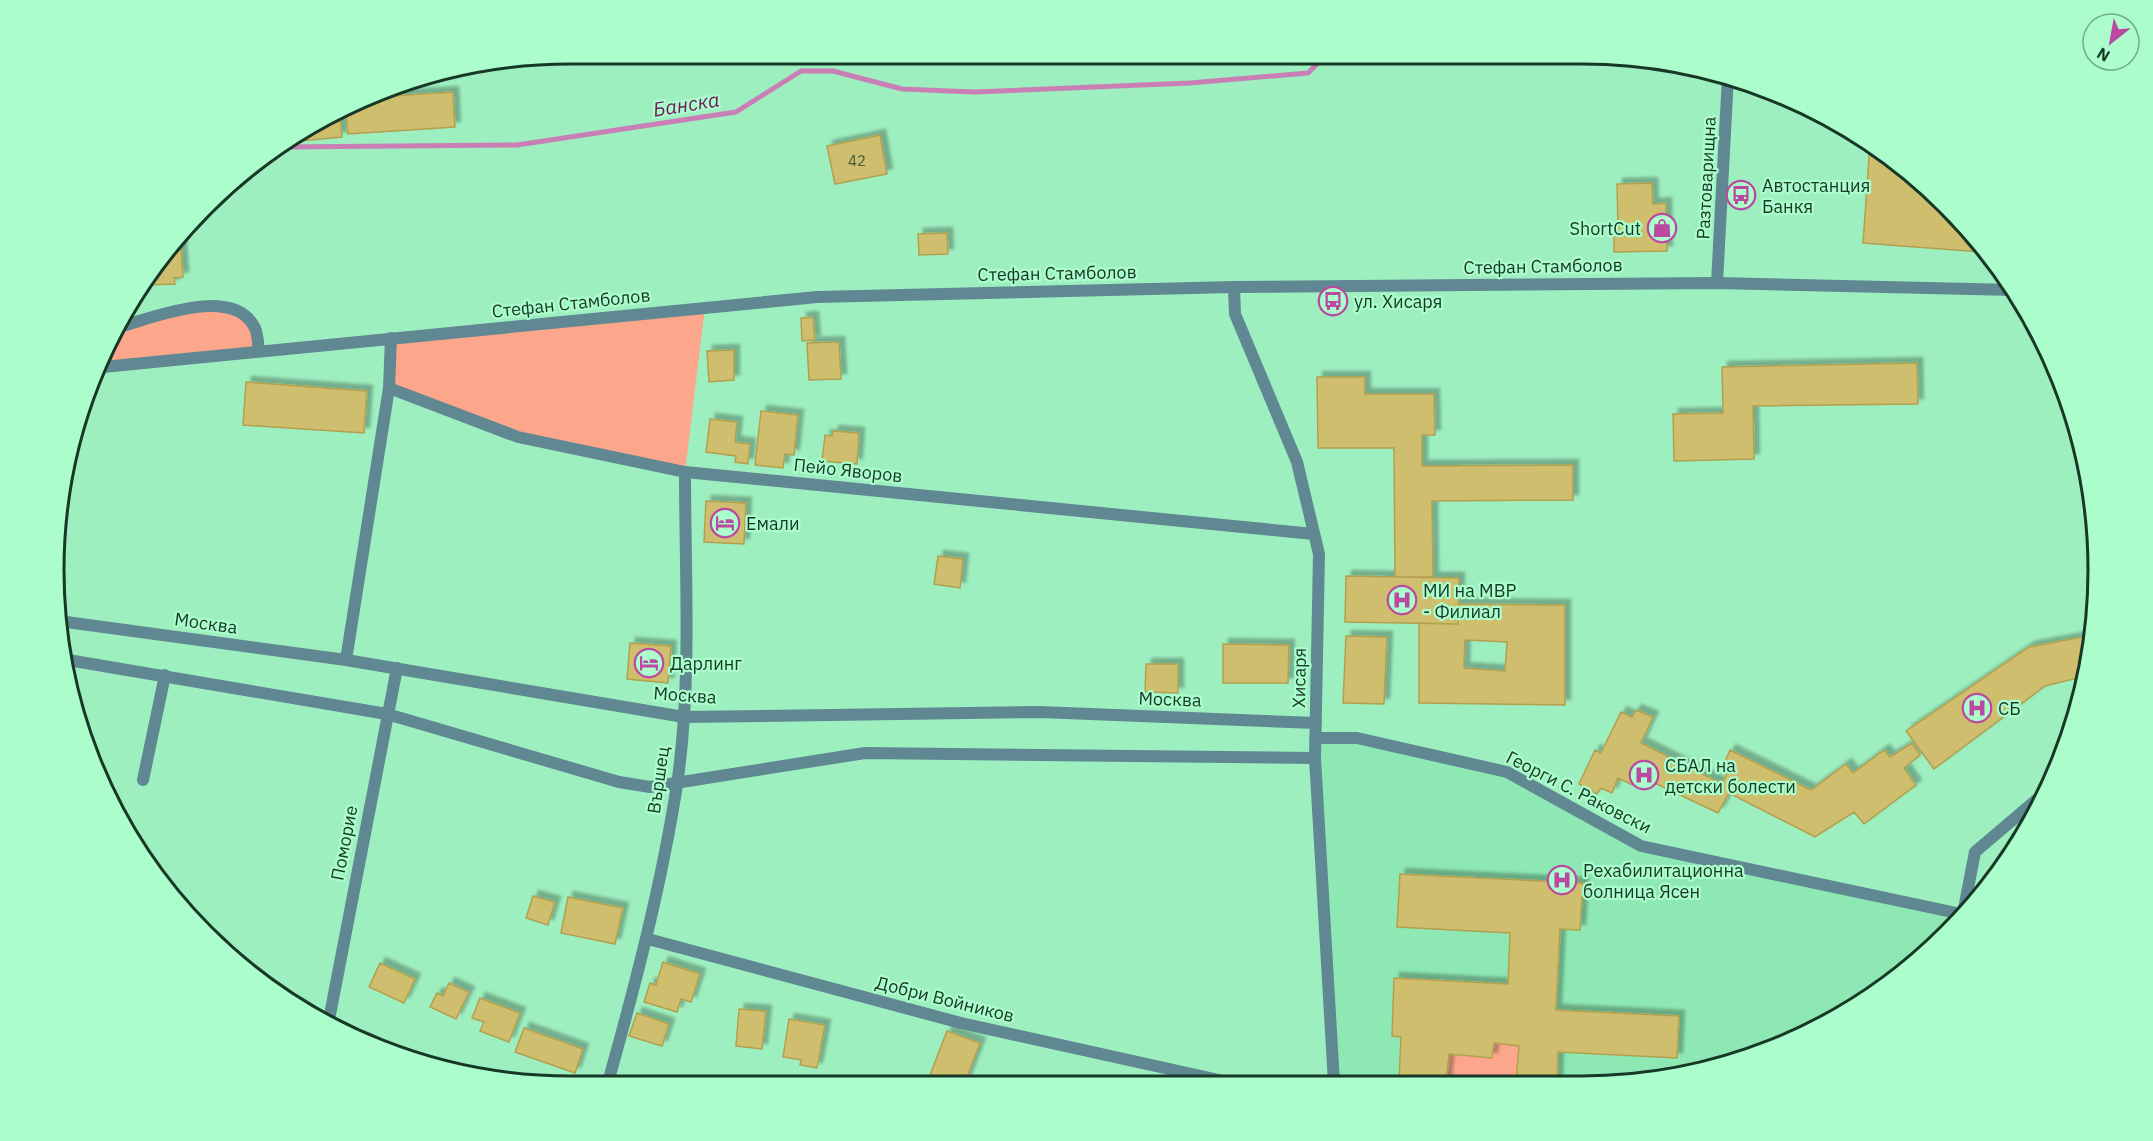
<svg xmlns="http://www.w3.org/2000/svg" width="2153" height="1141" font-family="'IBM Plex Sans',sans-serif">
<style>
.built{fill:#8ee8b4}
.green{fill:#fca68c}
.lines{fill:none;stroke-linecap:round;stroke-linejoin:round}
.stream{stroke:#c97fb5;stroke-width:5}
.building{fill:#cfbe6d;stroke:#b1a04f;stroke-width:1.5;fill-rule:evenodd;filter:url(#shadow)}
.minor{stroke:#608893;stroke-width:12}
.tertiary{stroke:#608893;stroke-width:12}
.labels{text-anchor:middle;dominant-baseline:central;stroke-width:4.5;stroke-linejoin:round;paint-order:stroke}
.number-label{font-size:15px;fill:#455a38}
.street-label{font-size:18px;fill:#173826;stroke:#abfdcc}
.poi-label{font-size:18px;fill:#173826;stroke:#abfdcc;text-anchor:start}
.water-label{font-size:20px;font-style:italic;fill:#6f165d;stroke:#abfdcc}
.rim{fill:none;stroke:#173826;stroke-width:3}
</style>
<defs>
<filter id="shadow"><feDropShadow dx="5.5" dy="-5.5" stdDeviation="1.5" flood-color="#0004"/></filter>
</defs>
<rect width="100%" height="100%" fill="#9eefc0"/>
<path class="built" d="M1315,738H1357L1507,772L1641,846L1962,919L1897,980L1780,1048L1650,1083H1334Z"/>
<path class="green" d="M201,304C240,311 251,309 259,351L103,367L122,326Z
M705,308L685,472L518,437L389,388L391,338Z
M1494,1043L1519,1046L1516,1083H1446L1449,1054L1492,1058Z"/>
<g class="lines">
<path class="stream" d="M282,147L517,145L736,112L801,71H833L902,89L974,92L1190,83L1308,73L1326,55"/>
</g>
<path class="building" d="M453,92L455,127L348,134L346,112L376,97Z
M340,116L342,137L301,141V137Z
M880,135L887,174L835,184L827,146Z
M1870,144L1897,161L1971,230L1981,245V252L1863,243Z
M1652,183L1653,204L1666,203L1667,251L1614,252V229L1618,228L1617,184Z
M947,233L948,254L919,255L918,234Z
M181,246L183,277L174,278L175,284L147,285V277L176,247Z
M813,317L815,340L802,341L801,318Z
M839,342L841,379L809,380L807,343Z
M734,350V380L709,382L707,351Z
M1917,363L1918,404L1753,406L1754,459L1674,461L1673,414L1723,413L1722,367Z
M1317,377H1365V394H1434L1435,435H1422V466L1573,465V500L1432,501L1433,577H1395L1394,448H1318Z
M246,382L367,391L364,433L243,425Z
M761,411L798,415L794,455L785,454L783,468L755,465Z
M710,419L737,422L735,442L750,444L748,464L735,462L736,456L706,452Z
M833,431L859,433L857,464L822,461L825,435L832,436Z
M706,501L746,503L744,544L704,542Z
M938,556L963,559L960,588L934,584Z
M1346,576L1459,578L1458,624L1345,622Z
M1458,604L1565,605V705L1419,703V623L1458,624ZM1465,640L1507,642L1505,671L1464,668Z
M2093,635L2086,676L2045,686L1934,769L1906,731L2029,647Z
M1346,636L1387,637L1384,704L1343,703Z
M630,643L671,646L668,683L627,679Z
M1223,644L1289,645L1288,683H1223Z
M1146,664H1178V693L1145,692Z
M1636,710L1653,717L1641,743L1722,784L1728,771L1722,768L1730,750L1811,790L1846,764L1853,773L1884,750L1890,757L1912,743L1920,755L1904,768L1916,785L1864,824L1854,812L1815,837L1729,793L1718,813L1644,778L1639,788L1618,778L1612,793L1601,788L1597,794L1579,784L1595,750L1601,753L1621,712L1632,717Z
M1400,874L1583,883L1580,930L1560,929L1556,1010L1679,1016L1677,1058L1558,1052L1557,1083H1516L1519,1046L1494,1043L1492,1058L1449,1054L1446,1083H1399L1401,1037L1392,1036L1394,978L1508,984L1510,933L1397,927Z
M533,896L555,902L548,925L526,918Z
M568,897L623,908L615,944L561,933Z
M663,962L700,974L691,1002L681,999L677,1012L644,1002L650,983L656,985Z
M380,963L415,979L404,1003L369,987Z
M449,983L469,992L456,1019L430,1007L437,993L443,996Z
M480,998L520,1013L509,1042L480,1031L484,1022L472,1018Z
M739,1009L766,1011L762,1049L736,1046Z
M637,1013L669,1024L662,1046L629,1036Z
M789,1019L825,1025L817,1068L800,1065L801,1060L783,1057Z
M524,1028L583,1049L575,1073L515,1052Z
M947,1031L980,1043L964,1085H942L928,1080Z"/>
<g class="lines">
<path class="minor" d="M1717,283L1728,76
M1234,287L1235,314L1297,462L1319,554L1315,758L1334,1083
M122,326C155,317 234,285 255,328C258,335 258,344 259,351
M389,388L518,437L685,472L1314,534
M59,621L346,660L684,717L1040,712L1316,723
M68,660L387,714L619,782L650,787L865,753L1315,758
M346,660L389,388L391,338
M1315,738H1357L1507,772L1641,846L1966,915
M143,780L165,675
M1962,919L1975,852L2049,789
M648,939L961,1023L1237,1084
M328,1025L397,668
M607,1086C635,986 661,887 677,785C692,682 685,576 685,472"/>
<path class="tertiary" d="M103,367L817,297L1234,287L1717,283L2014,290
M340,1033L452,1072"/>
</g>
<defs>
<g id="bus-ring" transform="scale(1.5)"><circle r="9.5" fill="#abfdcc" stroke="#bb48a1" stroke-width="1.5"/><path d="M-5-6H5V4H4V6H2V4H-2V6H-4V4H-5ZM-3.5-4V0h7V-4ZM-3.5 1.2v1.5H-2V1.2ZM2 1.2v1.5H3.5V1.2Z" fill="#bb48a1"/></g>
<g id="shop-ring" transform="scale(1.5)"><circle r="9.5" fill="#abfdcc" stroke="#bb48a1" stroke-width="1.5"/><path d="M-5-2.5h2.3a2.7 3.5 0 0 1 5.4 0H5L5.5 6h-11ZM-1.5-2.5h3a1.5 2.3 0 0 0-3 0Z" fill="#bb48a1"/></g>
<g id="hotel-ring" transform="scale(1.5)"><circle r="9.5" fill="#abfdcc" stroke="#bb48a1" stroke-width="1.5"/><path d="M-6-4.5h1.5V1H6V5H4.5V3h-9V5H-6ZM-4 0a1.8 1.8 0 1 1 3.6 0ZM.5 0V-2.5h3Q6-2.5 6 0Z" fill="#bb48a1"/></g>
<g id="hospital-ring" transform="scale(1.5)"><circle r="9.5" fill="#abfdcc" stroke="#bb48a1" stroke-width="1.5"/><path d="M-5-5h3v3.5h4V-5h3V5h-3V1.5h-4V5h-3Z" fill="#bb48a1"/></g>
</defs>
<g fill-rule="evenodd">
<use href="#bus-ring" x="1741" y="195"/>
<use href="#shop-ring" x="1662" y="228"/>
<use href="#bus-ring" x="1333" y="301"/>
<use href="#hotel-ring" x="725" y="523"/>
<use href="#hospital-ring" x="1402" y="600"/>
<use href="#hotel-ring" x="649" y="663"/>
<use href="#hospital-ring" x="1977" y="708"/>
<use href="#hospital-ring" x="1644" y="775"/>
<use href="#hospital-ring" x="1562" y="880"/>
</g>
<g class="labels">
<g class="number-label">
<text x="857" y="160">42</text>
</g>
<g class="street-label">
<text transform="translate(1706 178) rotate(-87)">Разтоварищна</text>
<text transform="translate(1543 266) rotate(-1)">Стефан Стамболов</text>
<text transform="translate(1057 273) rotate(-1)">Стефан Стамболов</text>
<text transform="translate(571 303) rotate(-6)">Стефан Стамболов</text>
<text transform="translate(848 470) rotate(6)">Пейо Яворов</text>
<text transform="translate(206 623) rotate(8)">Москва</text>
<text transform="translate(1299 678) rotate(-89)">Хисаря</text>
<text transform="translate(685 695) rotate(4)">Москва</text>
<text transform="translate(1170 699) rotate(2)">Москва</text>
<text transform="translate(658 780) rotate(-82)">Вършец</text>
<text transform="translate(1579 792) rotate(27)">Георги С. Раковски</text>
<text transform="translate(344 843) rotate(-79)">Поморие</text>
<text transform="translate(945 999) rotate(14)">Добри Войников</text>
</g>
<g class="poi-label">
<text x="1762" y="185">Автостанция<tspan x="1762" dy="21">Банкя</tspan></text>
<text x="1641" y="228" text-anchor="end">ShortCut</text>
<text x="1354" y="301">ул. Хисаря</text>
<text x="746" y="523">Емали</text>
<text x="1423" y="590">МИ на МВР<tspan x="1423" dy="21">- Филиал</tspan></text>
<text x="670" y="663">Дарлинг</text>
<text x="1998" y="708">СБ</text>
<text x="1665" y="765">СБАЛ на<tspan x="1665" dy="21">детски болести</tspan></text>
<text x="1583" y="870">Рехабилитационна<tspan x="1583" dy="21">болница Ясен</tspan></text>
</g>
<g class="water-label">
<text transform="translate(686 104) rotate(-9)">Банска</text>
</g>
</g>
<path d="M0 0H2153V1141H0ZM570 64H1582A506 506 0 0 1 2088 570V570A506 506 0 0 1 1582 1076H570A506 506 0 0 1 64 570V570A506 506 0 0 1 570 64Z" fill="#abfdcc" fill-rule="evenodd"/>
<path class="rim" d="M570 64H1582A506 506 0 0 1 2088 570V570A506 506 0 0 1 1582 1076H570A506 506 0 0 1 64 570V570A506 506 0 0 1 570 64Z"/>
<g transform="translate(2111 42) rotate(211)"><circle r="28" fill="#abfdcc" stroke="#70ae8a" stroke-width="1.5"/>
<path d="M0-4.5L10 22L0 15L-10 22Z" fill="#bb48a1"/>
<text y="-9" font-size="16" font-weight="bold" text-anchor="middle" fill="#173826">N</text>
</g>
</svg>
